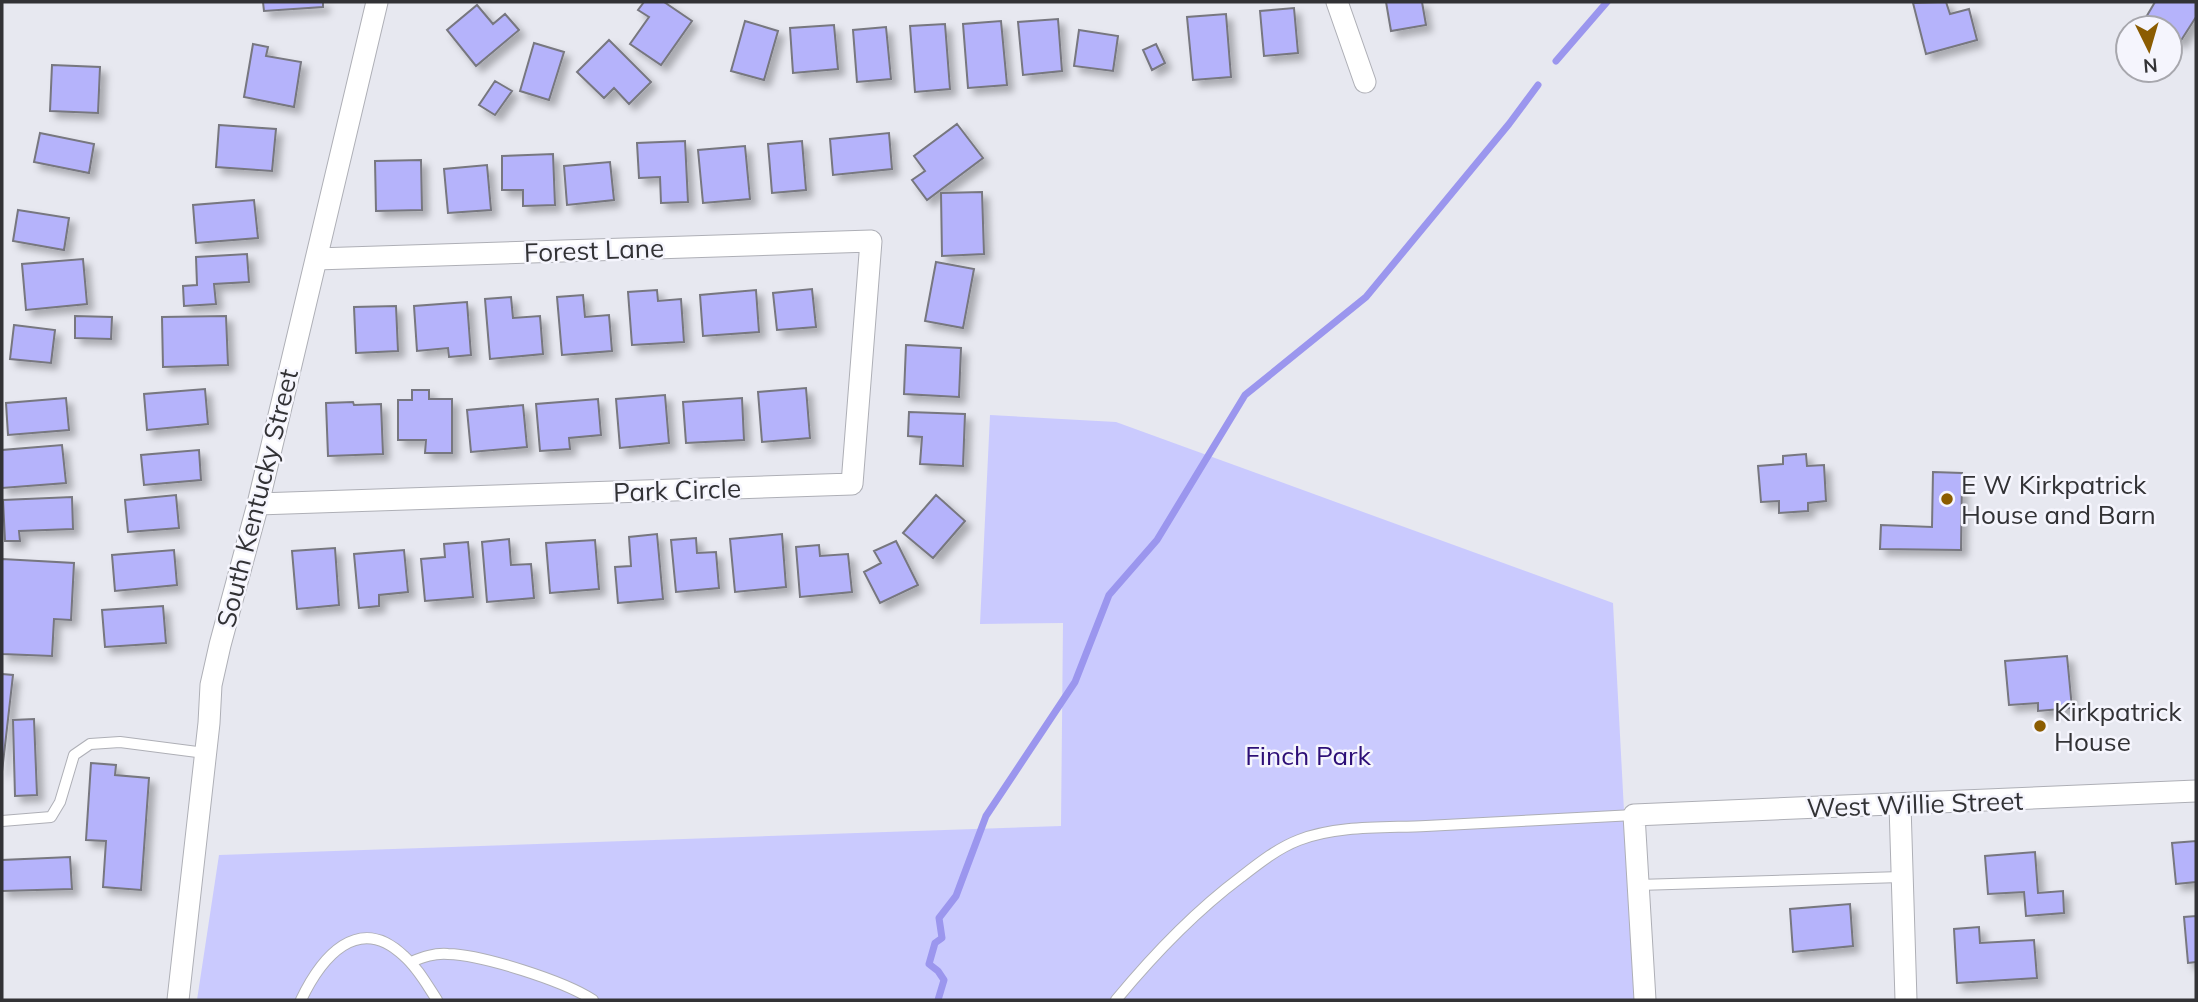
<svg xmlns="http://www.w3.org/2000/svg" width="2198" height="1002" font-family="Mulish,sans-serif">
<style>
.green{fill:#cacafe}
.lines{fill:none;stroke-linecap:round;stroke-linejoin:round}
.stream{stroke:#9b96ee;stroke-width:7}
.building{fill:#b5b3fb;stroke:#77777f;stroke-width:2;filter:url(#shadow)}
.lane-casing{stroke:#aeafb6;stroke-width:12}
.street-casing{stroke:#aeafb6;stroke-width:23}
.lane{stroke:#fff;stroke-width:10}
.street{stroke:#fff;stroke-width:21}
.poi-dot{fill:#8b5c01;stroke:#f5f5fd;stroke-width:2.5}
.labels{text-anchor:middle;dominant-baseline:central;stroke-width:5;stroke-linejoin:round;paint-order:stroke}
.street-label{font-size:26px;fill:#323235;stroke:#f5f5fd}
.poi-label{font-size:26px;fill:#323235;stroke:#f5f5fd;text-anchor:start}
.park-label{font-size:26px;fill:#2d0f77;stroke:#f5f5fd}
</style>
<defs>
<filter id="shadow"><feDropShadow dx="6" dy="6" stdDeviation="3.5" flood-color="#0004"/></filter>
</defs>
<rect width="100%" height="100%" fill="#e7e8f0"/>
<path class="green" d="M990,415L1116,422L1613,603L1634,1000H197L219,855L1061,826L1063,623L980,624Z"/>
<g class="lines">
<path class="stream" d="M1556,61L1607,2
M938,1000L944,980L938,971L929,964L935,943L942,938L939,918L956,896L986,816L1075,682L1109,595L1157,540L1245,395L1366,297L1509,124L1538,85"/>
</g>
<path class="building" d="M263,2H323V7L264,11Z
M644,2H664L692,21L661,65L630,44L649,17L638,10Z
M1386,2H1422L1426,25L1391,31Z
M1946,2L1950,14L1969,9L1977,40L1926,54L1913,3Z
M2155,2H2196V17L2180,42L2170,36V28H2158L2145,19Z
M477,5L493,24L505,14L519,30L476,66L447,30Z
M1294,8L1298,53L1264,56L1260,11Z
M1226,14L1231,77L1193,80L1187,17Z
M1058,19L1062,71L1023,75L1018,22Z
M745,21L778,31L764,80L731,71Z
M1001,21L1007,85L968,88L963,24Z
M945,24L950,89L915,92L910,26Z
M834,25L838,69L793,73L790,28Z
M886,27L891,79L857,82L853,30Z
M1079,30L1118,36L1113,71L1074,66Z
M609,40L651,82L629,104L614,88L604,98L577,72Z
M534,43L564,52L549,100L520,91Z
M253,44L268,47L266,56L301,62L294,107L244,97Z
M1156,44L1165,63L1152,70L1143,50Z
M52,65L100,67L98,113L50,111Z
M495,81L512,91L495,115L479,105Z
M957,124L983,158L927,200L912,180L925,171L914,156Z
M219,125L276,129L272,171L216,167Z
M40,133L94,144L89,173L34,162Z
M889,133L892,169L833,175L830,139Z
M685,141L688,202L661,203L660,177L639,178L637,143Z
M802,141L806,190L772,193L768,144Z
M745,146L750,199L703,203L698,150Z
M553,154L555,205L523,206V190H502V156Z
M421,160L422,210L376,211L375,161Z
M610,162L614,200L567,205L564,166Z
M487,165L491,210L448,213L444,169Z
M982,192L984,254L942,256L941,193Z
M254,200L258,238L196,243L193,205Z
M18,210L69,218L64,250L13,241Z
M247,254L249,282L214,284L216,304L184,306L183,286L197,285L196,257Z
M83,259L87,304L26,310L22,264Z
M936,262L974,269L963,328L925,321Z
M812,289L816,327L777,330L773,293Z
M657,290L658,301L681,299L684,342L632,345L628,292Z
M756,290L759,332L703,336L700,295Z
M583,295L585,317L609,315L612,351L562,355L557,297Z
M511,297L513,318L540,316L543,354L490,359L485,299Z
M467,302L471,355L449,357L448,348L417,351L414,306Z
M396,306L398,351L356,353L354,307Z
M75,316L112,317L111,339L75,338Z
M226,316L228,365L163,367L162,317Z
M14,325L55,330L51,363L10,359Z
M906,345L961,348L959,397L904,394Z
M806,388L810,438L762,442L758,392Z
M205,389L208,424L147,430L144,394Z
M412,390H429V399H452V453H425L426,440H398V400H412Z
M665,395L669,443L620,448L616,399Z
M66,398L69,430L8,435L6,403Z
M742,398L744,440L686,443L683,402Z
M598,399L601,435L569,438L570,449L540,451L536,404Z
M353,402L354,405L381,404L383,454L328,456L326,403Z
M523,405L527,447L471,452L467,410Z
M909,412L965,414L963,466L920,464L922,437L908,436Z
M62,445L66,483L2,488V450Z
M199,450L201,480L144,485L141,455Z
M1806,454L1807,466L1824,465L1826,501L1808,503V511L1779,513V501L1761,502L1758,466L1783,464V456Z
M1933,472L1962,473L1961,550L1880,549L1881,525L1932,527Z
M176,495L179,528L128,532L125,500Z
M936,495L965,521L933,558L903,533Z
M72,497L73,529L19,531L20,541H5L3,500Z
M657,534L663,599L618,603L615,567L631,566L629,537Z
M782,534L786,587L735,592L730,539Z
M696,538L697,553L716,552L719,588L676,592L671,540Z
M509,539L511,565L531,564L534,598L487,602L482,542Z
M595,540L599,589L550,593L546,543Z
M896,541L918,585L880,603L864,572L881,563L874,551Z
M468,542L473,597L425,601L421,559L445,557L444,544Z
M819,545L820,556L848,554L852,592L800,597L796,547Z
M335,548L339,605L297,609L292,551Z
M174,550L177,585L115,591L112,555Z
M404,550L408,592L379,595V606L359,608L354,554Z
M2,559L74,563L71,620L54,619L52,656L2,654Z
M163,606L166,643L105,647L102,610Z
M2067,656L2072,708L2038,711V703L2009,705L2005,661Z
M2,674L13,675L2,772Z
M34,719L37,795L15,796L13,720Z
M91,763L116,765L115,775L149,778L141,890L103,887L106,841L86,840Z
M2196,841V882L2176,884L2172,843Z
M2035,852L2038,893L2063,891L2064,913L2026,916L2024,892L1988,894L1985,856Z
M70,857L72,889L2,891V860Z
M1850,904L1853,946L1793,952L1790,909Z
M2196,916V962L2188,963L2184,917Z
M1979,927L1980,943L2034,940L2037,978L1957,983L1954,929Z"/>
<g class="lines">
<g class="lane-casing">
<path id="lane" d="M2,821L51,817L60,802L74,755L90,744L120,742L205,753
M1638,885L1901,877
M411,962C423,957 434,953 448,954C483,955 564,981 593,1000
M301,1000C321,958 358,912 404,956C418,968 427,985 437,1000
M1116,1000C1154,954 1193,913 1241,877C1259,863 1278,848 1299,840C1338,825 1385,828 1426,826C1495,822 1565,819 1634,815"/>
</g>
<g class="street-casing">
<path id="street" d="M1337,2L1365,82
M258,504L852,484L871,241L316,259
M1900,805L1906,1000
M178,1000L209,723L211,685L220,645L258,504L377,2
M1645,1000L1634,815L2196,791"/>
</g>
<use href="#lane" class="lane"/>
<use href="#street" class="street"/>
</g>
<g class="poi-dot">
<circle cx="1947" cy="499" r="7"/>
<circle cx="2040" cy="726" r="7"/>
</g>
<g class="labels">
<g class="street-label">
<text transform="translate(594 250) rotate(-2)">Forest Lane</text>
<text transform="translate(677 490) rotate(-2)">Park Circle</text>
<text transform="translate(257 498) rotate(-76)">South Kentucky Street</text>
<text transform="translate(1915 804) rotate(-2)">West Willie Street</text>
</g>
<g class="poi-label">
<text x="1961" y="484">E W Kirkpatrick<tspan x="1961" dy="30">House and Barn</tspan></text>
<text x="2054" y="711">Kirkpatrick<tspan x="2054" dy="30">House</tspan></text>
</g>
<g class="park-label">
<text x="1308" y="755">Finch Park</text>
</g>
</g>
<rect width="2198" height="1002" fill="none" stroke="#323235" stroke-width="7"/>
<g transform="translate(2149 49) rotate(175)"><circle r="33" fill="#f5f5fd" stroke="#a7a7ad" stroke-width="2"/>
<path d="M0-5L12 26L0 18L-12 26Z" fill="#8b5c01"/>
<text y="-10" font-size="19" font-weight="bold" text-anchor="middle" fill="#323235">N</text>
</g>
</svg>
